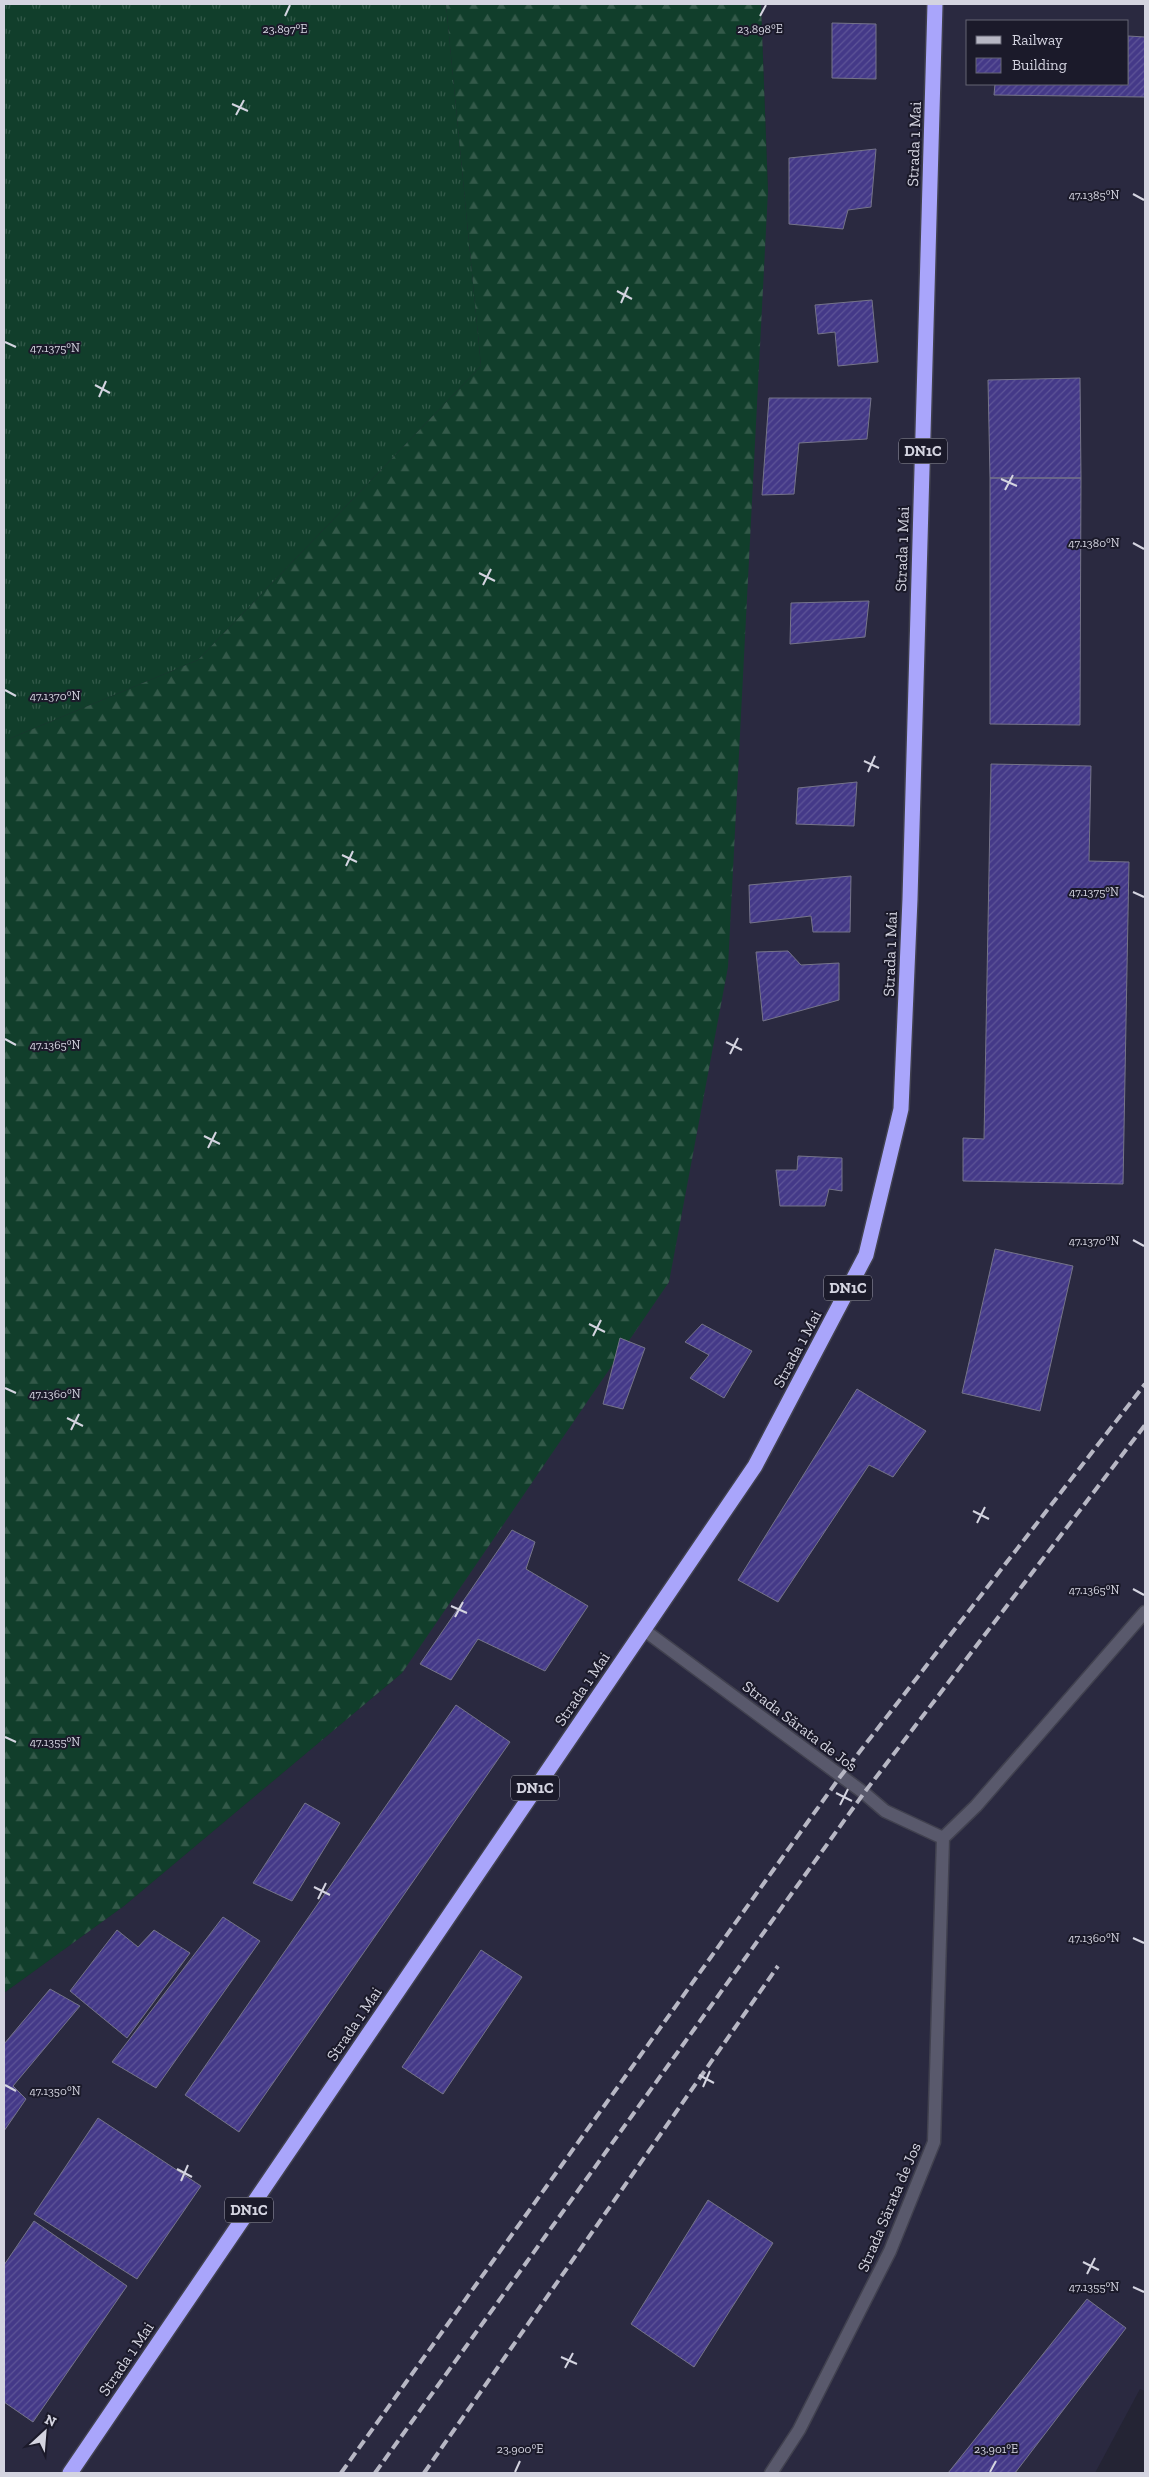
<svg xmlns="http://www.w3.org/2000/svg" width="1149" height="2477" font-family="'Zilla Slab',serif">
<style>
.built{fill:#2a2940;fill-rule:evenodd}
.grass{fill:url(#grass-tufts)}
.forest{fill:url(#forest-firs)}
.building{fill:url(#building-hatch);stroke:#757489}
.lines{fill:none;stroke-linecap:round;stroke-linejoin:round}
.lane-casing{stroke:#41414f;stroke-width:15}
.highway-casing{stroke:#41414f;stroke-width:18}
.lane{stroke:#59596c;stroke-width:12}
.highway{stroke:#a9a5fb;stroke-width:15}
.rail{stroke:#b7b7c4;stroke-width:4;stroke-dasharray:10 5;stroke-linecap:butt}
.ticks{fill:none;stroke:#d4d4e0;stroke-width:2}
.labels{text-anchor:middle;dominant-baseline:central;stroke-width:4;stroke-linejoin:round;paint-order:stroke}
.shield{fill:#1b1a2a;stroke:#9c9ca9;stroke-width:1}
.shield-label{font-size:15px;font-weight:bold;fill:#d4d4e0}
.street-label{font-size:16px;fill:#d4d4e0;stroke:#1b1a2a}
.ticks-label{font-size:12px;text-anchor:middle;fill:#d4d4e0;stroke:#1b1a2a;stroke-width:4;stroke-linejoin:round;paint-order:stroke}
</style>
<defs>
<pattern id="grass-tufts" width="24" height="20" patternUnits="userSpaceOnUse" patternTransform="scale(1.25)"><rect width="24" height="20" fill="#113e2b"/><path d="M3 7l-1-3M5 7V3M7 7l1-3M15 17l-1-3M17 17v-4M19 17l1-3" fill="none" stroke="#335949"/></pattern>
<pattern id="forest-firs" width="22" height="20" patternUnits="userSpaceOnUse" patternTransform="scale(1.25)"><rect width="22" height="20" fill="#113e2b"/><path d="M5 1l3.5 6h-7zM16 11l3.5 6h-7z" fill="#335949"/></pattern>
<pattern id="building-hatch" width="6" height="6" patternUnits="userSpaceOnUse" patternTransform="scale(1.25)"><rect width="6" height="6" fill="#443988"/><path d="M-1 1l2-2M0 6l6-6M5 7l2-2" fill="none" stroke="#5e5598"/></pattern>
</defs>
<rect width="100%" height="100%" fill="#242434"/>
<path class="built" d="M761,4H1145V2391L1140,2389L1095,2473H4V1993L124,1906L402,1673L768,191ZM968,21H1128V84H968Z"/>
<path class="grass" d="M4,4H446L481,366L198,660L4,741Z"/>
<path class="forest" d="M446,4H761L768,191L728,967L669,1282L402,1673L124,1906L4,1993V741L198,660L481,366Z"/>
<path class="building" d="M832,23L876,24V79L832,78Z
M1128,36L1145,37V97L994,95L995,84H1128Z
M876,149L871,207L848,210L843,229L789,224V158Z
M872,300L878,362L838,366L835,332L818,334L815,305Z
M1080,378L1081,478H990L988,380Z
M769,398H871L867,439L799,443L794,494L762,495Z
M990,478H1081L1080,725L990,724Z
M869,601L865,637L790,644L791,603Z
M991,764L1091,766L1089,861L1129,862L1123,1184L963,1181V1138L984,1139Z
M857,782L854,826L796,824L798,788Z
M851,876L850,932H813L811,916L750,923L749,885Z
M788,951L801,965L839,963V1000L763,1021L756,952Z
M798,1156L842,1158V1191L829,1189L825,1206H780L776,1170H797Z
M995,1249L1073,1266L1040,1411L962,1393Z
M702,1324L752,1351L724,1398L690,1378L709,1355L685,1342Z
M620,1338L645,1348L623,1409L603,1404Z
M857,1389L926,1431L893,1477L869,1465L778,1602L738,1580Z
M512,1530L535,1542L526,1569L588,1606L545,1671L478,1639L451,1680L420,1664Z
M456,1705L510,1742L239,2132L185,2095Z
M305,1803L340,1823L292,1901L253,1883Z
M223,1917L260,1941L156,2088L112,2062Z
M117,1930L138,1947L154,1930L190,1953L127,2038L70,1991Z
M481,1950L522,1977L443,2094L402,2067Z
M50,1989L80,2006L13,2086L26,2099L4,2131V2044Z
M98,2118L201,2186L137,2279L34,2214Z
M708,2200L773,2243L694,2367L631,2324Z
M34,2221L127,2286L33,2422L4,2402V2265Z
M1087,2299L1126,2328L1015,2473H948Z"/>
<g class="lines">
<g class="lane-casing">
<path id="lane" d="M644,1630L864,1793L885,1811L943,1838L976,1806L1145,1612
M771,2473L799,2430L890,2251L934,2142L943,1838"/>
</g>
<g class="highway-casing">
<path id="highway" d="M70,2473L755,1466L866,1255L901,1109L910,899L935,4"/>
</g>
<use href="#lane" class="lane"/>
<use href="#highway" class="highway"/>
<path class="rail" d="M341,2473L840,1777L1145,1384
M375,2473L864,1793L1145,1425
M424,2473L778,1966"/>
</g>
<path class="ticks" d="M285,16L290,5M760,16L766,5M232,104L248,111M236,115L244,100M1133,194L1144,200M617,291L632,299M621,303L628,287M5,342L16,347M95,385L110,393M99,397L106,381M1001,479L1017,486M1005,490L1013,475M1133,543L1144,549M479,573L495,581M483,585L491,569M5,690L16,696M864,761L879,768M868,772L875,756M342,855L357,862M346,866L353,851M1133,892L1144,897M5,1039L16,1045M726,1042L742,1050M730,1054L738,1038M204,1136L220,1144M208,1148L216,1132M1133,1240L1144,1246M589,1324L605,1332M593,1336L601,1320M5,1388L16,1393M67,1418L83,1426M71,1430L79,1414M973,1511L989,1519M977,1523L985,1507M1133,1589L1144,1595M451,1606L467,1613M455,1617L463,1602M5,1737L16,1742M836,1793L852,1801M840,1805L848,1789M314,1887L330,1895M318,1899L326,1883M1133,1938L1144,1943M699,2075L714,2083M5,2085L16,2091M703,2087L710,2071M177,2169L192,2177M181,2181L188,2165M1083,2262L1099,2270M1087,2274L1095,2258M1133,2287L1144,2292M561,2357L577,2364M565,2368L573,2353M515,2472L520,2461M990,2472L996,2461"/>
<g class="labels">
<g class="shield">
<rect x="899" y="438.5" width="48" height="25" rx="4"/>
<rect x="824" y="1275.5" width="48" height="25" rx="4"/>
<rect x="511" y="1775.5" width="48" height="25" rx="4"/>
<rect x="225" y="2197.5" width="48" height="25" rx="4"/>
</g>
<g class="shield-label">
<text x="923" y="451">DN1C</text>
<text x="848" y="1288">DN1C</text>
<text x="535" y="1788">DN1C</text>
<text x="249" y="2210">DN1C</text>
</g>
<g class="street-label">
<text transform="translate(914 144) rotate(-88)">Strada 1 Mai</text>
<text transform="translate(902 549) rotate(-88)">Strada 1 Mai</text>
<text transform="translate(890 954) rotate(-88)">Strada 1 Mai</text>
<text transform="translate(797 1349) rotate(-62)">Strada 1 Mai</text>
<text transform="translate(582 1689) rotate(-56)">Strada 1 Mai</text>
<text transform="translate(800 1726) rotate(37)">Strada Sărata de Jos</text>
<text transform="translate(354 2024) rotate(-56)">Strada 1 Mai</text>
<text transform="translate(889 2207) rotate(-67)">Strada Sărata de Jos</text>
<text transform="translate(126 2359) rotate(-56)">Strada 1 Mai</text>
</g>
</g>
<g class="ticks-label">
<text x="285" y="33">23.897°E</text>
<text x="760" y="33">23.898°E</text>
<text x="1094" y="199">47.1385°N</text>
<text x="55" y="352">47.1375°N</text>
<text x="1094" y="547">47.1380°N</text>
<text x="55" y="700">47.1370°N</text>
<text x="1094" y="896">47.1375°N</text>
<text x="55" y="1049">47.1365°N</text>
<text x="1094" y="1245">47.1370°N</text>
<text x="55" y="1398">47.1360°N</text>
<text x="1094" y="1594">47.1365°N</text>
<text x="55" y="1746">47.1355°N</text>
<text x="1094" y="1942">47.1360°N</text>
<text x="55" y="2095">47.1350°N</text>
<text x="1094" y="2291">47.1355°N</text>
<text x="520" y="2453">23.900°E</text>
<text x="996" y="2453">23.901°E</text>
</g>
<rect width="1149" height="2477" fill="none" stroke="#d4d4e0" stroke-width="10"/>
<rect x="966" y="20" width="162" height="65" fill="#1b1a2a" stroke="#656473"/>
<rect x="976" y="36" width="25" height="8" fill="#b7b7c4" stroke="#656473"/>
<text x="1012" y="45" font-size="15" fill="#d4d4e0">Railway</text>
<rect x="976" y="58" width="25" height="15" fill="url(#building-hatch)" stroke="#656473"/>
<text x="1012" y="70" font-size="15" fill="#d4d4e0">Building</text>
<g transform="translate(45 2432) rotate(26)" stroke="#1b1a2a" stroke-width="4" paint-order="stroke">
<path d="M0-4L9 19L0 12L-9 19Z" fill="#d4d4e0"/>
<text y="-8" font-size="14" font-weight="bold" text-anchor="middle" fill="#d4d4e0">N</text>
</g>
</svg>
